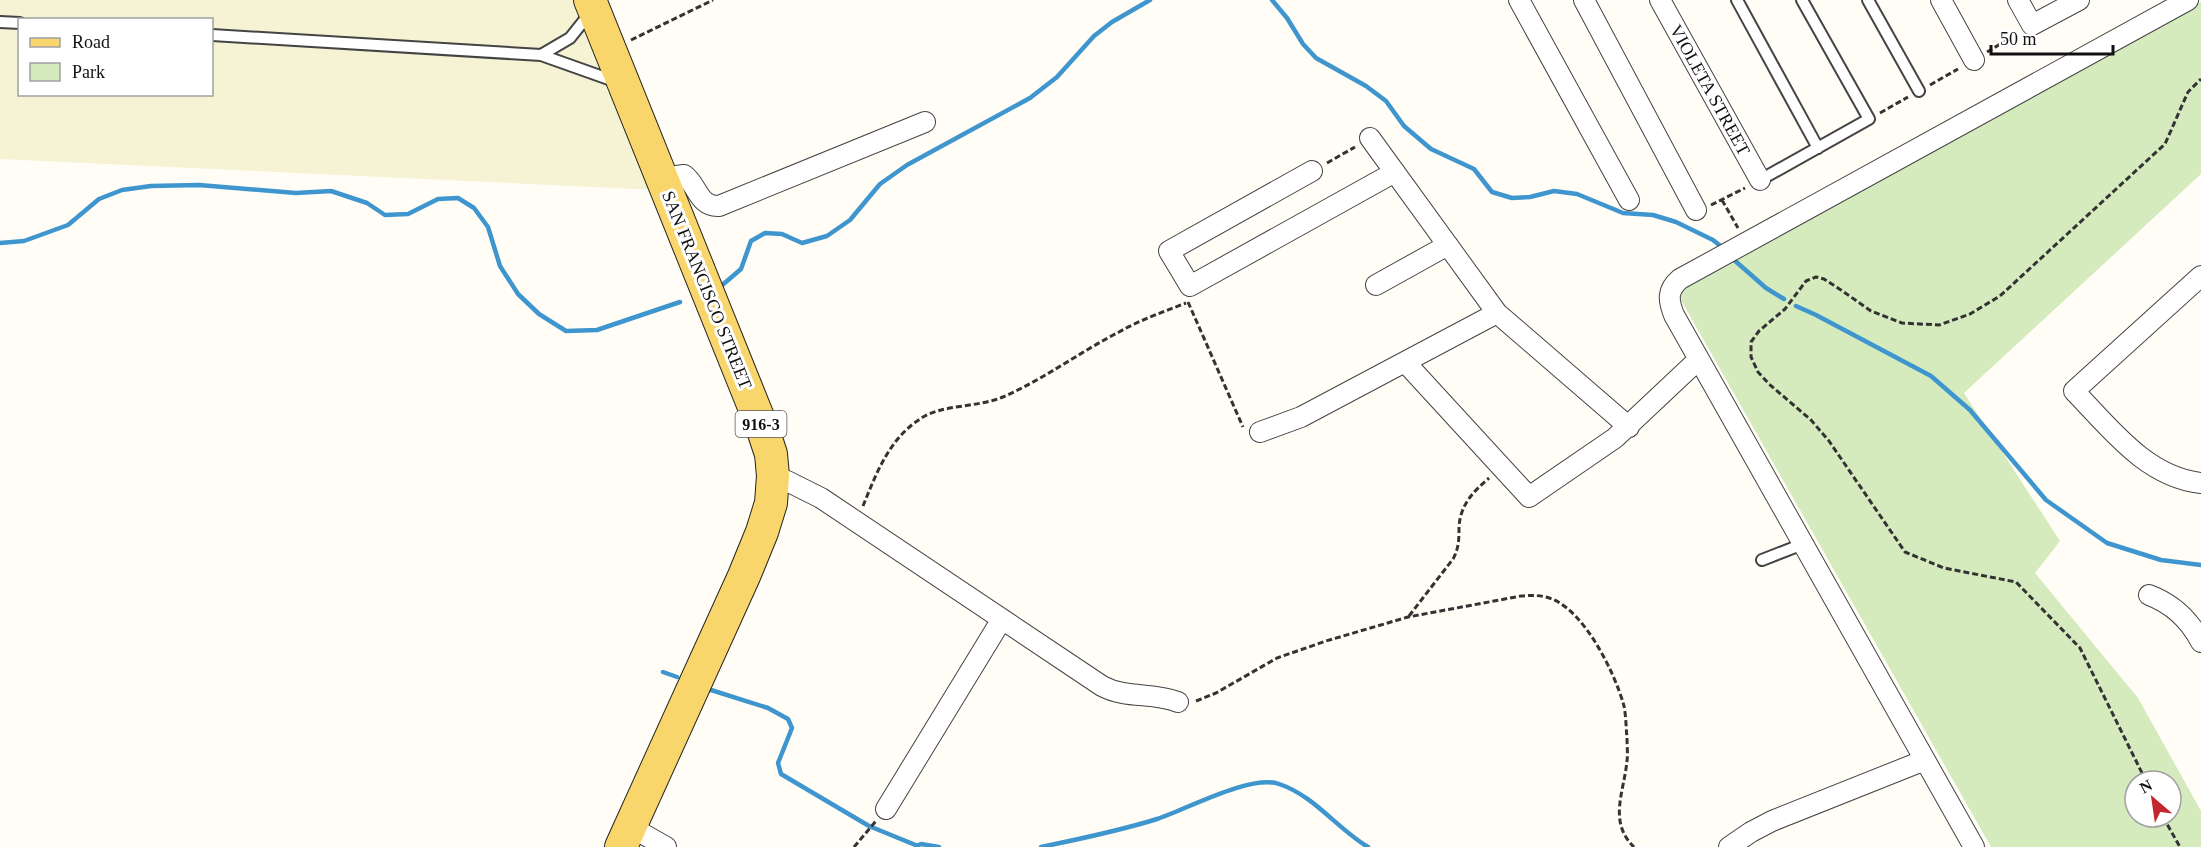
<svg xmlns="http://www.w3.org/2000/svg" width="2201" height="847" font-family="'Times New Roman',serif">
<style>
.farmland{fill:#f6f3d4;fill-rule:evenodd}
.green{fill:#d5ebbd;fill-rule:evenodd}
.lines{fill:none;stroke-linecap:round;stroke-linejoin:round}
.stream{stroke:#3f96cf;stroke-width:4.5}
.lane-casing{stroke:#444;stroke-width:14}
.street-casing{stroke:#444;stroke-width:22}
.primary-casing{stroke:#222;stroke-width:34}
.path{stroke:#333;stroke-width:3;stroke-dasharray:6 3;stroke-linecap:butt}
.lane{stroke:#fff;stroke-width:10}
.street{stroke:#fff;stroke-width:20}
.primary{stroke:#f9d66b;stroke-width:32}
.labels{text-anchor:middle;dominant-baseline:central;stroke-width:6;stroke-linejoin:round;paint-order:stroke}
.shield{fill:#fff;stroke:#585858;stroke-width:1.5}
.shield-label{font-size:16px;font-weight:bold;fill:#111}
.street-label{font-size:18px;fill:#111;stroke:#fff}
</style>
<rect width="100%" height="100%" fill="#fffdf5"/>
<path class="farmland" d="M0,0H581L657,190L0,159ZM20,20H212V94H20Z"/>
<path class="green" d="M2201,2V174L1964,393L2060,541L2035,573L2138,698L2201,811V847H1991L1677,293ZM2135,781H2171V817H2135Z"/>
<g class="lines">
<path class="stream" d="M1272,0L1287,18L1303,44L1316,58L1366,86L1386,101L1404,126L1431,149L1474,169L1492,192L1512,198L1530,197L1554,191L1577,194L1623,213L1653,215L1676,222L1713,240L1723,248
M0,243L24,241L68,225L99,199L122,190L151,186L199,185L296,193L331,191L367,203L385,215L408,214L438,199L458,198L474,208L488,227L500,266L518,294L539,314L566,331L597,330L680,302
M1733,259L1766,288L1784,299
M720,287L741,269L751,241L765,233L782,234L802,243L827,236L850,220L880,184L907,165L1030,98L1057,77L1094,36L1112,22L1150,0
M1796,306L1816,315L1931,376L1970,410L2046,500L2107,543L2161,560L2201,565
M663,672L677,677
M711,690L768,708L788,719L792,728L778,763L781,774L869,826L918,846
M916,846L921,844L939,847
M1041,847C1080,839 1119,831 1157,819C1187,809 1251,774 1279,784C1315,796 1336,828 1368,847"/>
<g class="lane-casing">
<path id="lane" d="M1737,0L1818,148
M1868,0L1919,91
M0,22L20,23
M212,35L541,55L617,82
M541,55L570,38L590,13
M1760,180L1869,119L1802,0
M1762,560L1803,544"/>
</g>
<g class="street-casing">
<path id="street" d="M1519,0L1629,200
M1584,0L1696,210
M1660,0L1760,180
M1941,0L1974,60
M2018,0L2032,25L2079,0
M1370,138L1497,313L1629,427
M1312,171L1169,251L1190,286L1395,172
M662,178L684,175C698,185 698,207 719,206L925,122
M2201,276L2074,391C2110,428 2146,477 2201,483
M1376,285L1448,245
M1405,362L1529,497L1615,438L1699,359
M1260,432L1301,417L1497,313
M773,476L787,481L821,498L1102,686C1126,699 1153,692 1178,702
M2149,595C2173,604 2189,619 2201,642
M886,809L1002,619
M631,827L666,847
M1729,847L1751,832L1772,821L1925,760
M1974,847L1674,315C1668,300 1667,290 1680,279L2188,0"/>
</g>
<g class="primary-casing">
<path id="primary" d="M590,0L762,427L771,454L773,476L771,503L762,532L744,576L621,847"/>
</g>
<path class="path" d="M631,40L713,0
M1987,52L2017,34
M1930,85L1958,69
M1880,113L1908,97
M1327,163L1355,147
M1722,200L1738,228
M1711,205L1745,188
M1188,302L1243,427
M863,506C876,474 889,439 920,419C941,404 977,408 1003,397C1044,379 1080,352 1119,332C1140,320 1163,312 1186,303
M1409,616L1453,559C1459,548 1459,539 1459,526C1461,504 1473,492 1489,478
M1196,701L1216,693L1277,658L1326,641L1408,617L1521,596C1532,595 1542,595 1552,599C1585,612 1615,673 1624,706C1626,716 1626,728 1627,738C1627,746 1628,754 1627,761C1624,792 1608,822 1634,847
M2146,781L2080,648L2016,582L1944,568L1905,552L1829,441L1811,420L1769,384L1758,372L1751,357V342L1759,331L1785,309L1806,281L1816,277L1824,279L1841,290L1871,311L1902,323L1939,325L1970,314L2000,296L2165,144L2188,92L2201,79
M2163,817L2180,847
M854,847L876,821"/>
<use href="#lane" class="lane"/>
<use href="#street" class="street"/>
<use href="#primary" class="primary"/>
</g>
<g class="labels">
<rect class="shield" x="735.5" y="411" width="51" height="26" rx="4.5"/>
<g class="shield-label">
<text x="761" y="424">916-3</text>
</g>
<g class="street-label">
<text transform="translate(1710 90) rotate(61)">VIOLETA STREET</text>
<text transform="translate(707 290) rotate(68)">SAN FRANCISCO STREET</text>
</g>
</g>
<rect x="18" y="18" width="195" height="78" fill="#ffffff" stroke="#a0a0a0" stroke-width="1.5"/>
<rect x="30" y="38" width="30" height="9" fill="#f9d66b" stroke="#a0a0a0" stroke-width="1.5"/>
<text x="72" y="48" font-size="18" fill="#111111">Road</text>
<rect x="30" y="63" width="30" height="18" fill="#d5ebbd" stroke="#a0a0a0" stroke-width="1.5"/>
<text x="72" y="78" font-size="18" fill="#111111">Park</text>
<g transform="translate(2153 799) rotate(331)"><circle r="28" fill="#ffffff" stroke="#a0a0a0" stroke-width="1.5"/>
<path d="M0-4.5L10 22L0 15L-10 22Z" fill="#c4262e"/>
<text y="-9" font-size="16" font-weight="bold" text-anchor="middle" fill="#111111">N</text>
</g>
<path d="M1991 45v9h122v-9" fill="none" stroke="#111111" stroke-width="3"/>
<text x="2000" y="45" font-size="18" fill="#111111" stroke="#ffffff" stroke-width="4.5" paint-order="stroke">50 m</text>
</svg>
